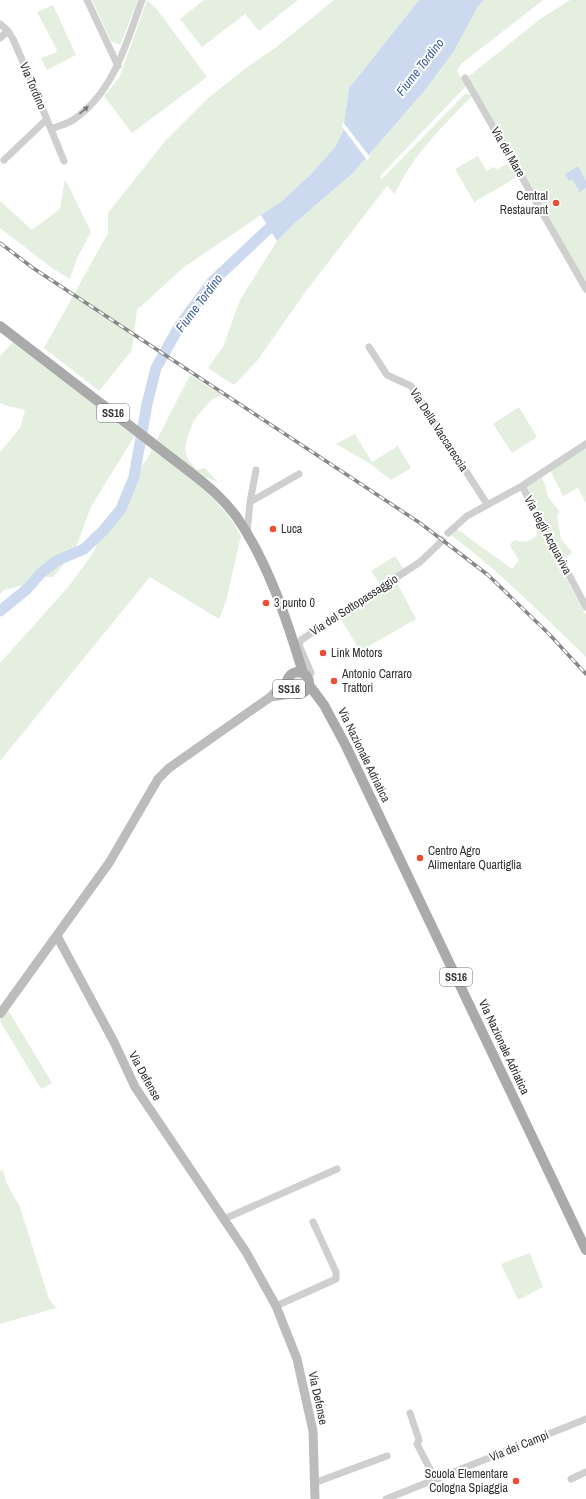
<svg xmlns="http://www.w3.org/2000/svg" width="586" height="1499" font-family="'Archivo Narrow',sans-serif">
<style>
.green{fill:#e5efe0}
.water{fill:#ccd9ef}
.pier{fill:#fff}
.lines{fill:none;stroke-linecap:round;stroke-linejoin:round}
.river{stroke:#ccd9ef;stroke-width:11}
.street-tunnel{stroke:#d6d6d6;stroke-width:7;stroke-dasharray:7 3.5;stroke-linecap:butt}
.street{stroke:#cfcfcf;stroke-width:7}
.secondary{stroke:#bcbcbc;stroke-width:9}
.primary{stroke:#aaa;stroke-width:10}
.rail-casing{stroke:#878787;stroke-width:3.5}
.rail{stroke:#fff;stroke-width:2;stroke-dasharray:6;stroke-linecap:butt}
.oneway{fill:#797979}
.poi-dot{fill:#ed4d30;stroke:#fff;stroke-width:1.5}
.labels{text-anchor:middle;dominant-baseline:central;stroke-width:4;stroke-linejoin:round;paint-order:stroke}
.shield{fill:#fff;stroke:#707070;stroke-width:1}
.shield-label{font-size:11px;font-weight:bold;fill:#323232}
.street-label{font-size:12px;fill:#323232;stroke:#fff}
.poi-label{font-size:12px;fill:#323232;stroke:#fff;text-anchor:start}
.water-label{font-size:13px;font-style:italic;fill:#3b5f99;stroke:#fff}
</style>
<rect width="100%" height="100%" fill="#fff"/>
<path class="green" d="M92,0H138L120,45L111,41Z
M147,0L156,8L207,77L132,133L104,96L119,78Z
M204,0H298L259,31L245,14L202,47L180,19Z
M334,0H419L349,88L343,131L335,147L311,174L282,201L184,267L137,310L132,350L99,391L44,348L108,233V213L165,141L207,99L250,65L275,48Z
M484,0H543L461,64L457,71L466,86L380,176L382,179L465,94L473,95C443,126 413,154 395,194L387,186L306,291L257,361L234,385L208,368L223,347L240,300L277,241L296,222L353,173L426,89L454,51L477,8Z
M570,0H586V284L468,77L540,19Z
M53,5L76,55L47,70L41,58L55,53L57,50L37,12Z
M478,156L487,171L493,167L497,169L511,162L519,176L474,202L455,169Z
M65,179L91,232L77,258L70,279L52,268L0,228V201L32,230L60,209Z
M13,342L135,435L91,507L75,550L53,577L31,576L24,585L4,590L0,594V452L20,428L25,410L8,406L0,403V356Z
M190,375L222,395L211,400L194,420L187,439L185,448L187,458L197,470L205,468L218,482L205,477L193,468L187,476C209,493 228,511 241,536L226,601L219,619L150,577L0,761V663L69,586L93,553L112,513L148,457Z
M519,407L537,437L512,453L493,424Z
M355,434L372,462L398,446L411,468L391,480L369,463L336,444Z
M586,447V503L578,488L563,496L550,470Z
M541,477L545,484L548,497L560,512L557,516L561,539L572,552L570,555L563,558L525,487Z
M538,526L586,615V657C542,614 500,572 451,535L457,529L512,569L519,560L510,546L511,543L515,540C523,543 532,542 537,534L536,529L533,528Z
M395,556L404,569L380,584L371,571Z
M395,579L416,619L360,651L339,616Z
M289 683a9 9 0 1 1 18 0a9 9 0 1 1-18 0Z
M8,1010L52,1083L41,1089L0,1021Z
M3,1170L6,1182L20,1207L49,1299L56,1308L0,1324V1171Z
M530,1253L543,1287L518,1300L501,1264Z"/>
<path class="water" d="M419,0H484L477,8L454,51L426,89L353,173L296,222L277,241L261,215L282,201L311,174L335,147L343,131L349,88Z
M578,166L586,181V188L578,193L579,190L572,179L569,181L565,174Z"/>
<path class="pier" d="M343,122L370,157L367,160L342,127Z"/>
<g class="lines">
<path class="river" d="M0,611L27,589L41,573L56,561L84,549L103,531L121,509L134,477L147,404L156,368L180,325L212,282L279,219"/>
<path class="street-tunnel" d="M440,543L448,533"/>
<path class="street" d="M87,0L118,66
M0,24L8,31L13,39C31,80 47,120 64,161
M0,38L8,31
M465,78L586,289
M51,129C58,126 67,124 73,120C114,92 126,44 142,0
M4,160L46,120
M369,347L387,375L411,386L487,504
M522,486L586,607
M250,502L256,470
M448,533L467,516L522,486L586,444
M247,534L250,502L299,474
M307,677L311,673L299,645L301,640L420,562L440,543
M224,1219L337,1169
M276,1306L336,1279V1272L313,1222
M410,1413L419,1440L417,1444L435,1479
M571,1479L586,1472
M314,1483L387,1456
M386,1499L586,1419"/>
<path class="secondary" d="M271,697L297,693
M57,936L114,1042L135,1087L246,1252L276,1306L297,1359L313,1431L315,1499
M0,1014L109,863L158,779L169,768L269,698L287,681"/>
<path class="primary" d="M0,326L190,472C208,486 225,500 238,519C269,565 287,620 303,673
M287 683a11 11 0 1 1 22 0a11 11 0 1 1-22 0Z
M309,685L324,705L346,746L586,1250"/>
<g class="rail-casing">
<path id="rail" d="M0,243L33,268L420,523L488,575L549,634L586,674"/>
</g>
<use href="#rail" class="rail"/>
</g>
<defs><path id="oneway-solid" d="M-6-.8H1V-3.2L6.5 0L1 3.2V.8H-6Z"/></defs>
<use class="oneway" href="#oneway-solid" transform="translate(84 110) rotate(-40)"/>
<g class="poi-dot">
<circle cx="556" cy="203" r="4"/>
<circle cx="273" cy="529" r="4"/>
<circle cx="266" cy="603" r="4"/>
<circle cx="323" cy="653" r="4"/>
<circle cx="334" cy="681" r="4"/>
<circle cx="420" cy="858" r="4"/>
<circle cx="516" cy="1481" r="4"/>
</g>
<g class="labels">
<g class="shield">
<rect x="97" y="404" width="32" height="18" rx="3"/>
<rect x="273" y="680" width="32" height="18" rx="3"/>
<rect x="440" y="968" width="32" height="18" rx="3"/>
</g>
<g class="shield-label">
<text x="113" y="413">SS16</text>
<text x="289" y="689">SS16</text>
<text x="456" y="977">SS16</text>
</g>
<g class="street-label">
<text transform="translate(33 86) rotate(67)">Via Tordino</text>
<text transform="translate(508 152) rotate(60)">Via del Mare</text>
<text transform="translate(439 430) rotate(57)">Via Della Vaccareccia</text>
<text transform="translate(548 535) rotate(62)">Via degli Acquaviva</text>
<text transform="translate(354 605) rotate(-33)">Via del Sottopassaggio</text>
<text transform="translate(364 755) rotate(64)">Via Nazionale Adriatica</text>
<text transform="translate(504 1047) rotate(65)">Via Nazionale Adriatica</text>
<text transform="translate(145 1076) rotate(61)">Via Defense</text>
<text transform="translate(318 1398) rotate(78)">Via Defense</text>
<text transform="translate(519 1446) rotate(-22)">Via dei Campi</text>
</g>
<g class="poi-label">
<text x="548" y="196" text-anchor="end">Central<tspan x="548" dy="14">Restaurant</tspan></text>
<text x="281" y="529">Luca</text>
<text x="274" y="603">3 punto 0</text>
<text x="331" y="653">Link Motors</text>
<text x="342" y="674">Antonio Carraro<tspan x="342" dy="14">Trattori</tspan></text>
<text x="428" y="851">Centro Agro<tspan x="428" dy="14">Alimentare Quartiglia</tspan></text>
<text x="508" y="1474" text-anchor="end">Scuola Elementare<tspan x="508" dy="14">Cologna Spiaggia</tspan></text>
</g>
<g class="water-label">
<text transform="translate(420 67) rotate(-52)">Fiume Tordino</text>
<text transform="translate(199 303) rotate(-53)">Fiume Tordino</text>
</g>
</g>
</svg>
